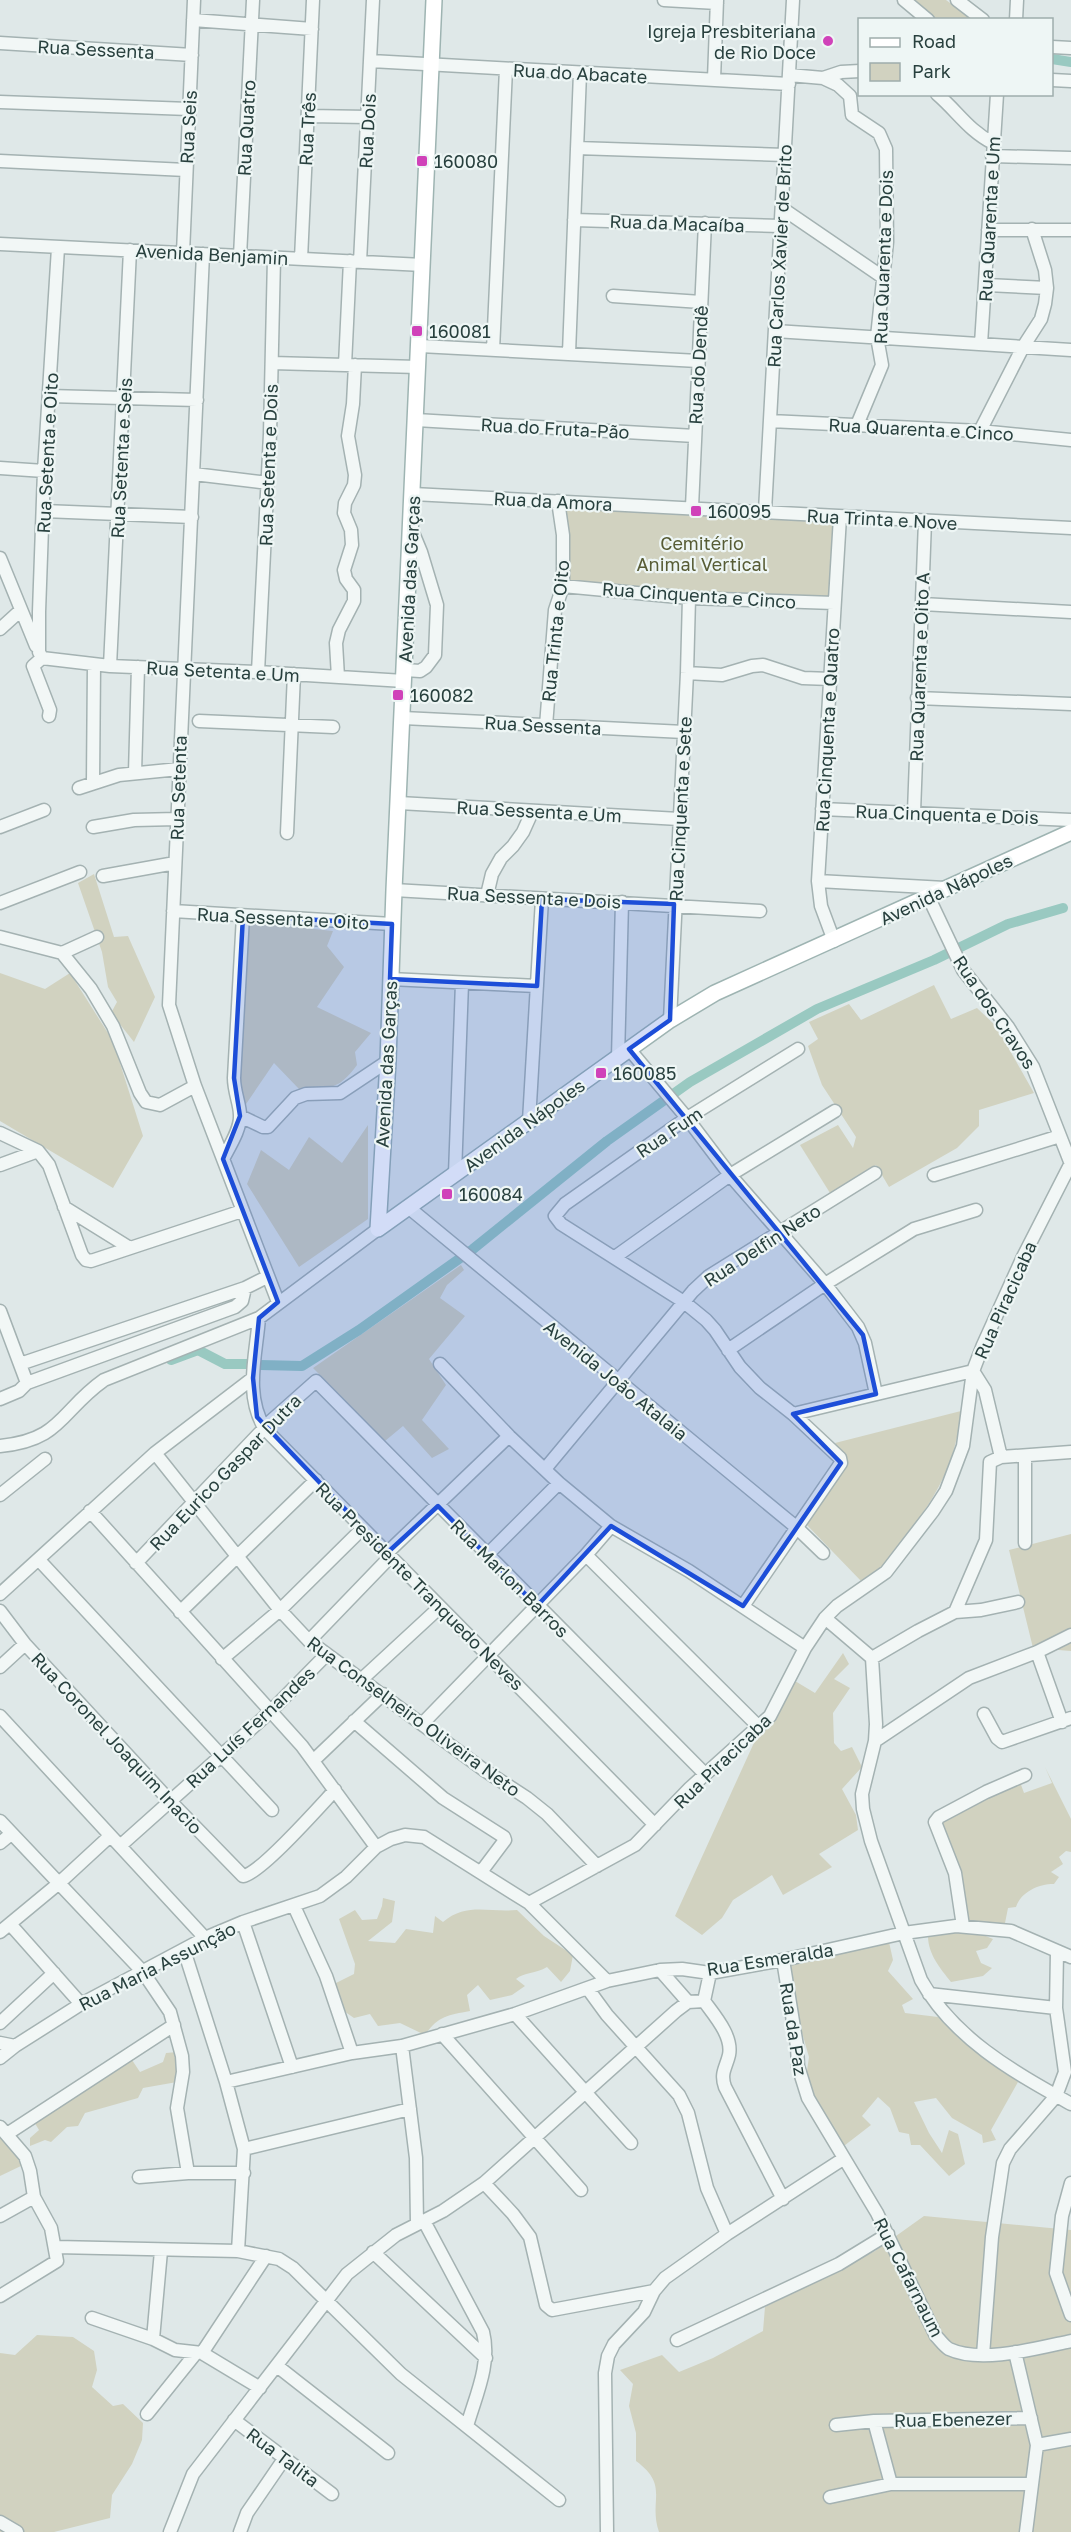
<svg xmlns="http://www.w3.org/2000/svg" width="1071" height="2532" font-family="'Golos Text',sans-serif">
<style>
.green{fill:#d1d2c0}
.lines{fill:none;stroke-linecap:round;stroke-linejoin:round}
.canal{stroke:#99c9c1;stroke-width:10}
.minor-casing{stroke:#a4b2b2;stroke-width:15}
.major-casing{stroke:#9eb4b2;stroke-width:18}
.minor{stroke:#f2f7f6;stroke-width:12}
.major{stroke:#fff;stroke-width:15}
.marked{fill:#1d4ed8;fill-opacity:0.2;stroke:#1d4ed8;stroke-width:4.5;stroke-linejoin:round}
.poi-dot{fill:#d042b9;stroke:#eef6f5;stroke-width:2}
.labels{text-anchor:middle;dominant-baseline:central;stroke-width:4.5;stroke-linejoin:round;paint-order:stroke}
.poi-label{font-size:18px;fill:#28403e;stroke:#eef6f5;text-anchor:start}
.street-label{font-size:18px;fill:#28403e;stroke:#eef6f5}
.park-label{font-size:18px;fill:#575c35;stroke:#eef6f5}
</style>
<rect width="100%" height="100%" fill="#dfe8e8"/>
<path class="green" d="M908,0H946L972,19H933Z
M558,501L840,517L834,603L563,586Z
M94,874L114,937L128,936L155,997L134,1042L111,1013L117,1002L108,987L102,952L78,883Z
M249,922L333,931L327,946L344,967L317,1007L371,1033L355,1052L357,1065C337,1092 330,1087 299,1089L274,1063L244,1107L238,1089Z
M0,973L45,989L70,973L113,1041L143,1136L113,1188L0,1121Z
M934,985L951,1019L977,1008L996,1026L1034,1093L979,1110V1126L957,1148L889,1187L876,1165L830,1193L800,1145L838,1125L853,1148L856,1137L822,1085L808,1046L818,1039L809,1022L849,1004L861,1020Z
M368,1125V1219L299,1267L247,1184L261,1150L289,1170L309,1137L342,1163Z
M461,1265L464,1270L447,1285L440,1298L465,1316L429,1359L446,1385L422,1420L449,1449L432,1458L403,1426L385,1441L313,1368Z
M961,1411C956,1464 935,1499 903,1540C891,1557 880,1572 861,1581L805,1523L848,1460L835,1443Z
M1071,1534V1651L1033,1648L1009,1550Z
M843,1653L849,1664L834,1679L850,1688L833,1713L834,1743L841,1751L852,1747L862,1767L842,1789L856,1815L858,1830L819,1854L832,1867L783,1895L772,1875L733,1900L722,1918L702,1935L675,1916L763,1723L795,1681L815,1693Z
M1045,1767L1071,1819V1852L1066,1851L1059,1857L1063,1864L1051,1872L1059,1877L1054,1884C1038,1884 1021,1892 1016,1907L1008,1908L1005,1923H967L942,1820L1020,1782L1024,1793L1052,1783Z
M383,1898L395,1901L392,1922L368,1941L395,1943L406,1929L433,1933L435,1916L443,1922C467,1902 489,1913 517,1910L544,1936L573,1955L570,1971L561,1982L547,1967C536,1974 524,1972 516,1979L525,1986L512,1995L490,2000L478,1985L467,1995L470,2011C448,2015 438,2016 425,2035L400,2023L378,2026L370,2014L354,2018L341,2009L334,1984L354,1974L355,1964L339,1919L355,1910L362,1920L377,1919L382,1906Z
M971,1930L993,1939L987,1948L976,1951L981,1963L992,1968L983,1976L951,1982C940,1968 928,1954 928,1936Z
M889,1942L893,1960L888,1971L913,1999L902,2005L905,2013L938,2017L971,2046L1018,2082L991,2130L996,2140L983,2143L982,2135L952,2118L936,2098L914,2102L929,2133L942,2153L949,2130L958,2134L965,2164L949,2176L920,2145H911L909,2134L899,2132L890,2108L878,2097L862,2116L871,2125L840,2149L805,2084L809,2057L793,2001L789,1963Z
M177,2052V2082L143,2088L138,2098L85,2113L78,2126L67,2127L51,2142L45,2140L30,2146V2138L39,2130L33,2120L128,2054L140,2072L163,2062L166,2053Z
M0,2130L23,2165L0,2176Z
M924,2216L1071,2230V2532H659C648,2500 670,2486 636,2461V2433L629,2406L633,2384L620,2370L662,2355L679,2372L713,2358L763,2331L765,2307L875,2251Z
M37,2335L73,2337L94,2351L97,2370L92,2387L113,2406L123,2404L143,2423L142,2440L132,2464L112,2495L110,2518L54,2532H0V2353L15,2355Z"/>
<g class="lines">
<path class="canal" d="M1052,59L1071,62
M171,1360L198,1350L225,1364H248
M260,1365L302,1366L359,1330L473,1249L607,1141L690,1082L817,1009L934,960L1008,924L1063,908"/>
<g class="minor-casing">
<path id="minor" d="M664,0L717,3
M904,0L928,20
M957,0L983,20
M193,20L312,29
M1016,20L1017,0
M0,43L192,55
M1052,47L1071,48
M371,61L789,84
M789,75L823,78L841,72L860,71
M823,78L838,85L850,96L852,115L879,133L886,149L887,242L877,337L882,365L857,425
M714,79L717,0
M1052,80L1071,81
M937,94C957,111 969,131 993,143
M0,102L189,109
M308,116L368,117
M577,148L785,155
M992,156L1071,158
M0,161L186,170
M783,209L884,278
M574,220L781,226
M988,230H1071
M0,244L423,265
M183,253L194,0
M203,254L169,1005L195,1086L278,1302
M240,256L253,0
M301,259L313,0
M360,262L373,0
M987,285L1047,288
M613,296L701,302
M775,331L1071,350
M981,344L997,94
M420,346L698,361
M493,350L506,69
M569,353L580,73
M272,363L418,367
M345,365L350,261
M49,396L197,400
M416,420L695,436
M770,421L980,431L1071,440
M980,431L1023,347L1041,319L1045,304L1047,288L1045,270L1032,229
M0,468L44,471
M194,474L268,483
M413,494L1071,528
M692,507L705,223
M44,511L192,517
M765,511L793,0
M0,558L36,646
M563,586L689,598L834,603
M922,604L1071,612
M0,629L21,610
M42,658L39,652V612L44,471L58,248
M42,658L110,666L258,672L404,681
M42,658L33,666L50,710L49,716
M110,666L130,250
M405,670L420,671L426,667L435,655L437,605L421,552L411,528
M258,672L270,434L274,258
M687,673L722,675L752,666L763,665L803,678L831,679
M338,677L336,643L339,630L354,601V590L346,579L344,570L352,545L351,530L344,513L345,503L354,485L355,475L348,436L353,404L355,365
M917,698L1071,704
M403,718L684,732
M199,721L333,727
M546,726L555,610L563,586V535L558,501
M135,773L138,667
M93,782L94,665
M79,788L119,775L179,769
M399,803L679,819
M822,809L1071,820
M914,812L925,521
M0,827L44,810
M93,827L134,820L177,819
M287,833L294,674
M103,876L175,863
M818,881L945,888
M394,890L760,911
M487,895L492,874L501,858L513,846L523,832L532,812
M928,896L963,970L1008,1027L1033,1067L1071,1164
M0,903L80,872
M173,911L392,924
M0,937L62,953L91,989L113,1026L140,1093L146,1102L160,1105L195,1086
M834,941L821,906L818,881L840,517
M62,953L97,937
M390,979L537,986
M670,1020L687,673L689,598
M629,1049L687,1118L730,1175L825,1284L858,1327L865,1343L876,1394
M618,1058L622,902
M240,1116L263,1127H268L295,1098L306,1094L340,1093L388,1061
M529,1121L542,899
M0,1133L38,1151L49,1165L82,1255L86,1260L91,1261L242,1211
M223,1159C229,1147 241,1129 240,1115C240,1104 234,1092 234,1078L243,916
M0,1165L38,1151
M455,1174L462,983
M934,1175L1060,1136
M64,1207L130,1248
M408,1207L796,1527L823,1553
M615,1257L730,1175L835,1111
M0,1311L27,1383
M259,1318C256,1356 244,1395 265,1429L655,1825
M728,1350L825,1284L914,1229L976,1210
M20,1364L245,1288L267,1277
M440,1364L509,1436L559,1483L611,1526L689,1571L805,1648
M973,1371L985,1390L1001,1457
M0,1399L19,1391L27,1383L235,1307L242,1301L245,1288
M793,1414L973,1371
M0,1446C62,1440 60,1411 104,1380L259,1318L378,1229
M155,1453L280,1610L309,1641L484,1770L527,1798L547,1814L597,1866
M1025,1457V1543
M545,1469L693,1291L709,1276L875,1173
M0,1495L45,1459
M90,1511L302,1746L376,1847
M387,1553L509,1436
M488,1554L559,1483
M586,1555L759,1727
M39,1560L272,1810
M136,1563L272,1420L316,1381L705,1774
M0,1594L155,1453L253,1378
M743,1606L841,1463L840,1458L793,1414L760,1388L740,1367L715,1330L706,1320L684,1302L561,1224L555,1216L565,1204L687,1118L798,1049
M0,1611L25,1644L170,1801L243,1876C260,1874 320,1806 335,1790
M180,1612L316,1480
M955,1612L986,1540L990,1462L1001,1457L1071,1452
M825,1618L872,1658L876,1724L875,1741L862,1794L863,1809L871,1841L921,1980C954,2039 1014,2072 1071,2104
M309,1641L390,1557
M1037,1652L1062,1722
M872,1658L918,1631L955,1612L981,1610L1018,1602
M222,1659L280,1610L362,1529
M0,1667L25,1644
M362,1679L440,1607
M984,1714L997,1738L1002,1742L1071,1718
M0,1716L205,1938
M354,1721L443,1798L504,1837L505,1840L481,1872
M423,1723L586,1555L611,1526
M875,1741L969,1678L1037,1652L1071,1635
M314,1760L383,1694
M0,1821L143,1972L170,2012L182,2056L183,2072L177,2108L188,2173
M0,1843L11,1834
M120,1846L270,1712L326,1655
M529,1903L635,1845L690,1788L770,1716L805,1648L825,1618L837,1606L886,1572L933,1511L946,1491L963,1446L973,1371L983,1345L1022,1259L1071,1163
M294,1906L326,1976L352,2053
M243,1922L292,2067
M10,1924L81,2004
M963,1926L955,1873L935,1822L939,1817L986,1792L1025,1775
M0,1932L58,1884L110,1836
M184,1950L226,2082L244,2149L238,2251
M783,1960L797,2046L798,2066L808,2098L877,2213L936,2336C940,2340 944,2346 949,2349C981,2364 1038,2348 1071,2341
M660,1970L688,2002
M588,1989L607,2015L679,2095L688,2113L707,2188L727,2234
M929,1994L1056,2008
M704,2001C714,2015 733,2036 729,2055C726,2068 720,2073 725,2087L783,2199
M515,2014L631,2143
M0,2023L54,1973
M442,2034L581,2190
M0,2043L15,2046L81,2004L205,1938L243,1922L320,1896L346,1877L376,1847L391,1839L405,1835L424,1837L529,1903L607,1981
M402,2046L416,2158L417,2224
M0,2058L15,2046
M226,2082L352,2053L402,2046L515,2014L607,1981L660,1970L682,1969L710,1973L783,1960L904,1933L956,1926L1011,1931L1071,1957
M0,2127L25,2156L30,2171L34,2197L51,2228L57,2261L0,2296
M7,2134L174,2025
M244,2149L410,2109
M139,2177L188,2173H244
M484,2183L513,2214L530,2237L546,2305L552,2310L654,2291
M1071,2183L1062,2216L1056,2273L1071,2315
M0,2216L34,2197
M424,2221L483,2332C491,2364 476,2395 467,2426
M56,2247L238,2251L279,2259L293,2268L401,2374L559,2500
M373,2252L486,2358
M92,2318L153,2339L175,2350L202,2353L260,2388
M153,2339L161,2251
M677,2340L839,2264L888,2234
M1015,2352L1037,2445L1026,2532
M202,2353L266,2256
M983,2355L992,2237L1003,2163L1010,2149L1056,2096L1065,2072L1056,2008L1057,1952
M277,2366L388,2453
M147,2414L196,2353
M234,2420L332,2494
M874,2421L891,2484
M836,2425L874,2421L1031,2418
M1037,2445L1071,2439
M830,2497L891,2484H1032
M0,2522L17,2532
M170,2532L193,2474L347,2274L396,2235L443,2211L484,2183L676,2011L688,2002L704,2001L710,1973
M240,2532L247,2513L284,2459
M607,2532L605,2373L608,2356L614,2344L644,2312L654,2291L665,2278L727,2234L843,2159"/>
</g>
<g class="major-casing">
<path id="major" d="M378,1229L388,1061L394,890L434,0
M378,1229L670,1020L715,993L1071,832"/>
</g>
<use href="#minor" class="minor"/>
<use href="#major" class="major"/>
</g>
<path class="marked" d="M542,899L674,904L670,1020L629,1049L863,1335L876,1394L793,1414L841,1463L743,1606L611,1526L537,1606L438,1506L387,1553L257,1417L253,1378L259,1318L278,1302L223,1159L240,1116L234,1078L243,916L392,924L390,979L537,986Z"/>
<g class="poi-dot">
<circle cx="828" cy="41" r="6"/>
<rect x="416" y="155" width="12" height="12" rx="3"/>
<rect x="411" y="325" width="12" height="12" rx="3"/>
<rect x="690" y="505" width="12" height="12" rx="3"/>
<rect x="392" y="689" width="12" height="12" rx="3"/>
<rect x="595" y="1067" width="12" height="12" rx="3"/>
<rect x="441" y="1188" width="12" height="12" rx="3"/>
</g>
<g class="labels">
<g class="poi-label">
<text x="816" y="31" text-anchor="end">Igreja Presbiteriana<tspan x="816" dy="21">de Rio Doce</tspan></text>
<text x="434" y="161">160080</text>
<text x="429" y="331">160081</text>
<text x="708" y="511">160095</text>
<text x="410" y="695">160082</text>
<text x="613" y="1073">160085</text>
<text x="459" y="1194">160084</text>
</g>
<g class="street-label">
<text transform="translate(96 49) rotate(3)">Rua Sessenta</text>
<text transform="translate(580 73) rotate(3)">Rua do Abacate</text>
<text transform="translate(188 127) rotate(-87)">Rua Seis</text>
<text transform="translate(246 128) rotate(-87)">Rua Quatro</text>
<text transform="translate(307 129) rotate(-87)">Rua Três</text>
<text transform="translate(367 131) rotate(-87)">Rua Dois</text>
<text transform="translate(989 219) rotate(-87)">Rua Quarenta e Um</text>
<text transform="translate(677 223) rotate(2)">Rua da Macaíba</text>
<text transform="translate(212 254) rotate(3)">Avenida Benjamin</text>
<text transform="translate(779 256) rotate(-87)">Rua Carlos Xavier de Brito</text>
<text transform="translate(883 257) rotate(-88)">Rua Quarenta e Dois</text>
<text transform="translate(698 365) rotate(-87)">Rua do Dendê</text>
<text transform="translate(555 428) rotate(3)">Rua do Fruta-Pão</text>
<text transform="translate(921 429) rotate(3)">Rua Quarenta e Cinco</text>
<text transform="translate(47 453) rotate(-87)">Rua Setenta e Oito</text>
<text transform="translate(121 458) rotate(-87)">Rua Setenta e Seis</text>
<text transform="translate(268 465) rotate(-88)">Rua Setenta e Dois</text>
<text transform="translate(553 501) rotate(3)">Rua da Amora</text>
<text transform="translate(882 519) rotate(3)">Rua Trinta e Nove</text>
<text transform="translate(409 579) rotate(-87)">Avenida das Garças</text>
<text transform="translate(699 595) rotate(4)">Rua Cinquenta e Cinco</text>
<text transform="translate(555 631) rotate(-84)">Rua Trinta e Oito</text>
<text transform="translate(919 667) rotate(-88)">Rua Quarenta e Oito A</text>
<text transform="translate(223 671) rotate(3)">Rua Setenta e Um</text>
<text transform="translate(543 725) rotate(3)">Rua Sessenta</text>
<text transform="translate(827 730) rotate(-87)">Rua Cinquenta e Quatro</text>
<text transform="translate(178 788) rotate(-88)">Rua Setenta</text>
<text transform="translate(680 809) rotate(-87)">Rua Cinquenta e Sete</text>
<text transform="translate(539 811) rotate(3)">Rua Sessenta e Um</text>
<text transform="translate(947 814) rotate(2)">Rua Cinquenta e Dois</text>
<text transform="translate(946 889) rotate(-25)">Avenida Nápoles</text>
<text transform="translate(534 897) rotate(3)">Rua Sessenta e Dois</text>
<text transform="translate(283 918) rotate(3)">Rua Sessenta e Oito</text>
<text transform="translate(995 1012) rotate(56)">Rua dos Cravos</text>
<text transform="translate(386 1064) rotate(-87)">Avenida das Garças</text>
<text transform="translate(524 1125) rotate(-36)">Avenida Nápoles</text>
<text transform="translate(669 1132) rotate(-34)">Rua Fum</text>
<text transform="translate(762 1245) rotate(-33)">Rua Delfin Neto</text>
<text transform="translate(1005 1300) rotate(-66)">Rua Piracicaba</text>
<text transform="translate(616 1380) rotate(39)">Avenida João Atalaia</text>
<text transform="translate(225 1472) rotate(-46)">Rua Eurico Gaspar Dutra</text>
<text transform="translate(510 1578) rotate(45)">Rua Marlon Barros</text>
<text transform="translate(420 1586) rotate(45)">Rua Presidente Tranquedo Neves</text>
<text transform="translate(414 1716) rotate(36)">Rua Conselheiro Oliveira Neto</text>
<text transform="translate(250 1727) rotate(-43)">Rua Luís Fernandes</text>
<text transform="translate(117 1743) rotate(47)">Rua Coronel Joaquim Inacio</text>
<text transform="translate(722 1761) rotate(-44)">Rua Piracicaba</text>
<text transform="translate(770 1959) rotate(-9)">Rua Esmeralda</text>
<text transform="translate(157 1966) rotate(-27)">Rua Maria Assunção</text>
<text transform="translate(794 2029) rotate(81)">Rua da Paz</text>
<text transform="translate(909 2277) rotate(63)">Rua Cafarnaum</text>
<text transform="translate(953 2419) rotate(-1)">Rua Ebenezer</text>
<text transform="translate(283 2457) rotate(37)">Rua Talita</text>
</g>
<g class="park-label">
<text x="702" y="543">Cemitério<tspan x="702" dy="21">Animal Vertical</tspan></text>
</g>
</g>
<rect x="858" y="18" width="195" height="78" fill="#eef6f5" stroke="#9fadac" stroke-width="1.5"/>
<rect x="870" y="38" width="30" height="9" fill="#ffffff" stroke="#9fadac" stroke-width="1.5"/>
<text x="912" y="48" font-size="18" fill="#28403e">Road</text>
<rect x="870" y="63" width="30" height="18" fill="#d1d2c0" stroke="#9fadac" stroke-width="1.5"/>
<text x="912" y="78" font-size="18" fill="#28403e">Park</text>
</svg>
